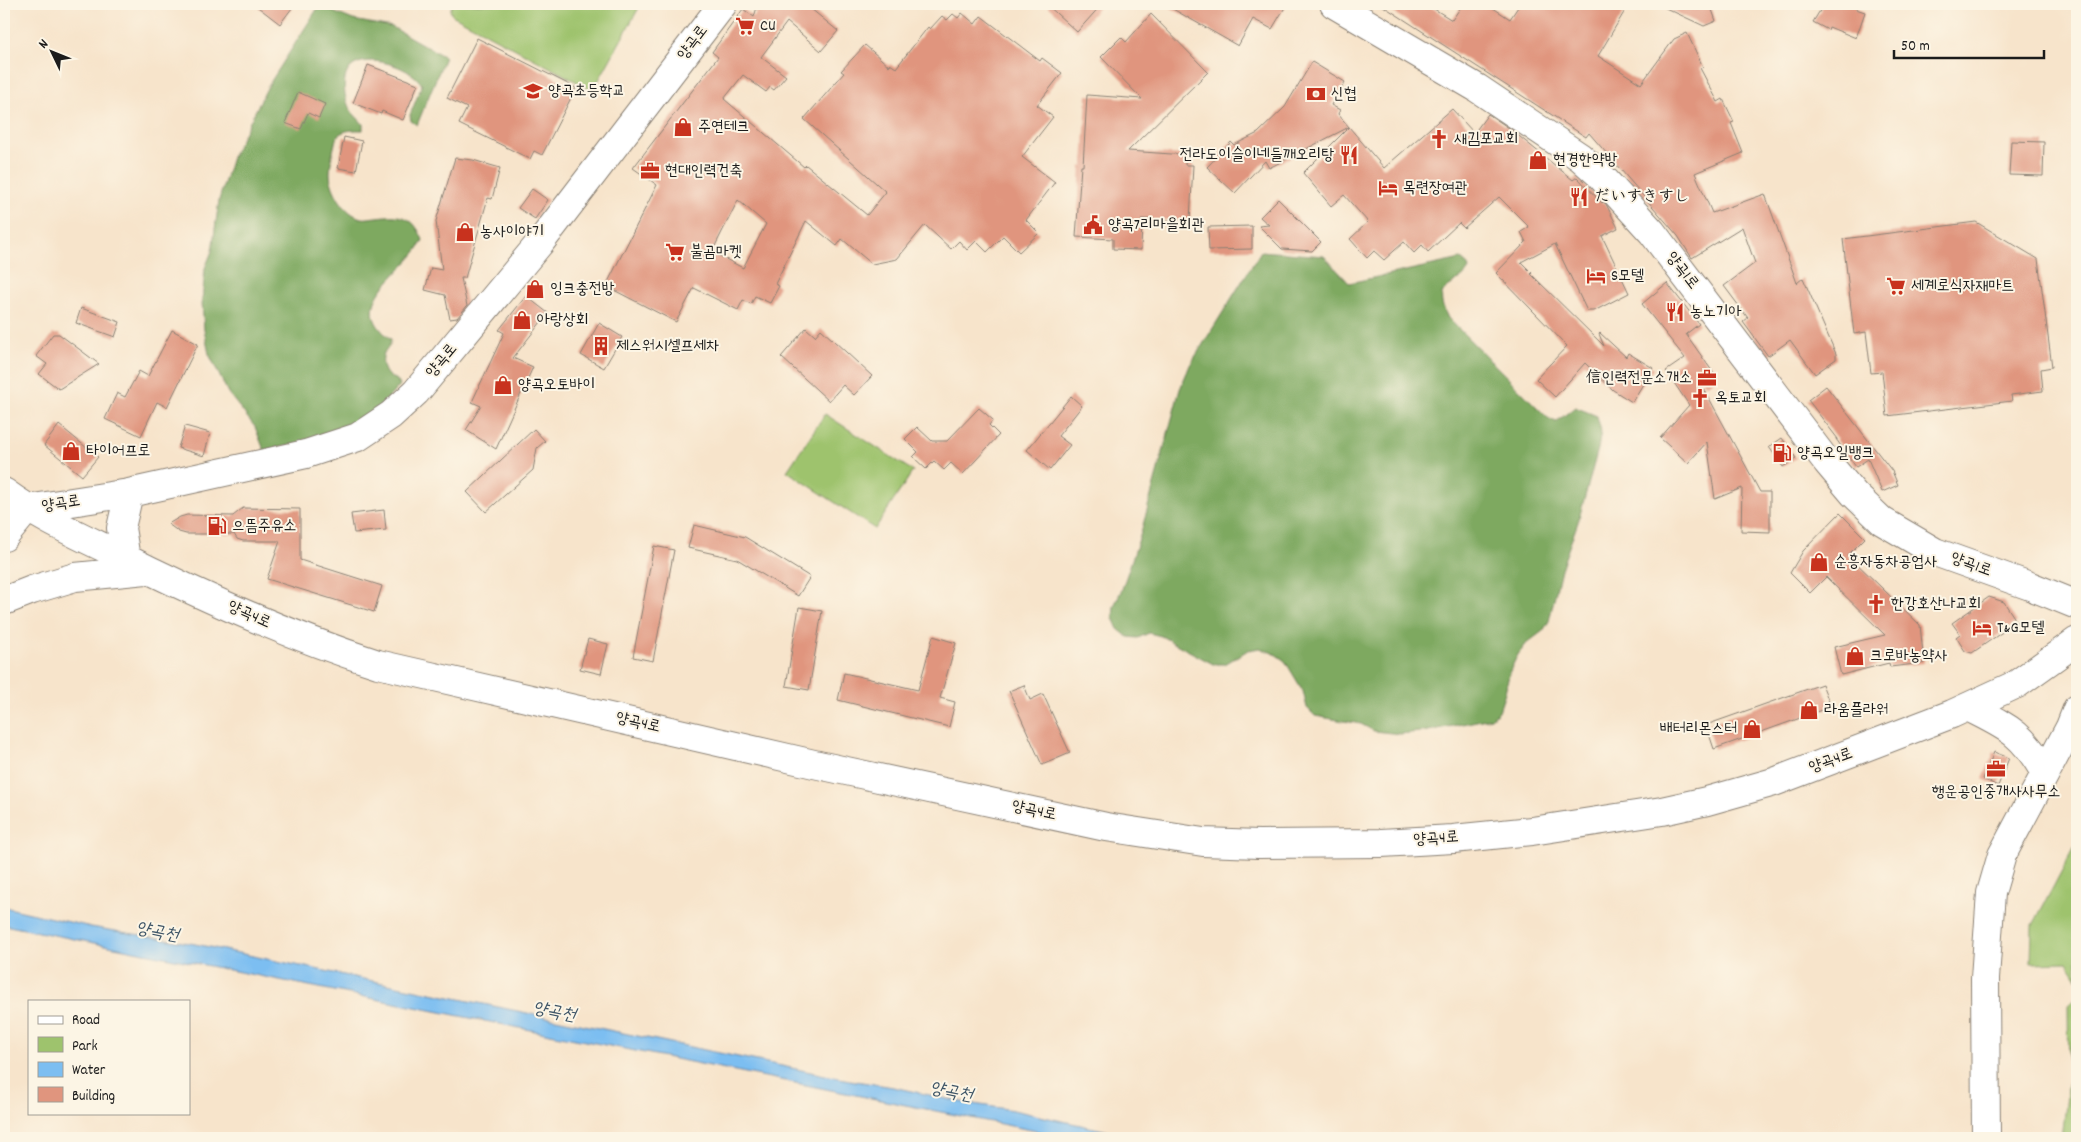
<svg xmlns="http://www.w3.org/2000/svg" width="2081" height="1142" font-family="Dekko,'LXGW WenKai TC','Poor Story','Klee One',sans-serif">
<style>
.green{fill:#9ec36d;stroke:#5d7044}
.forest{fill:#7ea960;stroke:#4d623e}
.water{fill:#7cbef1;stroke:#4c6d86}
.building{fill:#e0957e;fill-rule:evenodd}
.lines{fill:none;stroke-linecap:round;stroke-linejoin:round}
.secondary-casing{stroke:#8a8074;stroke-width:30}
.secondary{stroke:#fff;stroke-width:28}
.labels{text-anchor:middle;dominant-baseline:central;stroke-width:4;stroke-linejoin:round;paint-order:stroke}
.poi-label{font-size:16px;fill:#1c1c1c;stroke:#fcf5e5;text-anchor:start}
.street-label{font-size:16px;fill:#1c1c1c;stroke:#fcf5e5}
.water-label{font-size:18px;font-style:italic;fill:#3e5567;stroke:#fcf5e5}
</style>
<rect width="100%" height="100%" fill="#fcf5e5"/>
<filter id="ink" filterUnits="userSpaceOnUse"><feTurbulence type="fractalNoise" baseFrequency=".02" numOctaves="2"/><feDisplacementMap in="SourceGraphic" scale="10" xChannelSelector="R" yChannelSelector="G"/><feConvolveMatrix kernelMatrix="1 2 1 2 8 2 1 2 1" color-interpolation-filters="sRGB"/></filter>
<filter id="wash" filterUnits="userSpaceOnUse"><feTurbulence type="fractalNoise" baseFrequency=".0096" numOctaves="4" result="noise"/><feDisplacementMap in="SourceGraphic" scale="20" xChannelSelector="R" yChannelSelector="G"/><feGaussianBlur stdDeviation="1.12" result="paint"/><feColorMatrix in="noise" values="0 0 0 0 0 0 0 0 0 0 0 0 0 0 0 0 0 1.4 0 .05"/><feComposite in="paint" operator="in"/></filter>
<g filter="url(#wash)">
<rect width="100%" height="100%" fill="#f7e4cb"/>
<path class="green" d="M453,4H641L595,87L590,89L452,15L450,10Z
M825,414L913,471L875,529L787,471Z
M2077,842V978L2067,962L2031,963L2032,927Z
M2077,997V1138H2062L2069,1079L2068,1005Z"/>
<path class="forest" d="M319,6L353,20L392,27L445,57L417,125L411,121L410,115L422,85C413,68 374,55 356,64C340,71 343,96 350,109C353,114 359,119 363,124V130C352,130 337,129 335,143C333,152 330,163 330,173C330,189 345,215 362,218C366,219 372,217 377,217C401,214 413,215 423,240C408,273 342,302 391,339C391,346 387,347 384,353C380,364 385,378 396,379L400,385C357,436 326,439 264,450L255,427L228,393L209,354L204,330L202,302L205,268L212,251L219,200L232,157L268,86Z
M1261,251L1324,256L1349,283L1461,259L1467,264L1469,269C1457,290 1429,282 1448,318L1548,418L1556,422L1575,407L1597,416L1601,431L1598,449L1578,522L1561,569L1549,621L1543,631L1527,643L1517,656L1510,671L1504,696L1499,711L1491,718L1428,731L1400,734L1374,731L1361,724L1315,716L1307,708L1303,691L1285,661L1275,654L1260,648L1248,650L1225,664H1213L1161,636L1149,633L1138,638L1128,637L1118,629L1113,618L1114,606L1122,589L1140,536L1180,389L1190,365Z"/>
<path class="water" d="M4,907L91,927L195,944L849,1080L893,1087L961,1102L1013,1110L1139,1138H1071L4,925Z"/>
<g id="blocks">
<path class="building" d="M254,4H295L280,24Z
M758,4H805L838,31L821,51L787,22L761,57L786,76L774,90L770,87L766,92L743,75L724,99L804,167L806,165L867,215L886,192L804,119L844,73L841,71L865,45L889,66L890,64L896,68L928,27L930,29L942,16L947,20L953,14L958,18L962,13L975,24L981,16L1040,61L1042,58L1062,73L1037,105L1053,117L1022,157L1055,182L1026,220L1039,233L1019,252L1003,236L987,252L976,241L967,250L959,241L951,249L925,225L897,259L872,264L842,239L837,246L806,221L775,284L779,286L770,303L755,296L751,304L743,300L738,310L694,288L676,322L606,286L657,185L633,168L718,57L712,52L743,9L754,17ZM738,200L766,224L743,268L712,252Z
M1046,4H1102L1077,32Z
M1164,4H1287L1272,29L1253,19L1238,46Z
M1380,4H1426L1452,20L1463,4H1487L1510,19L1520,4H1629L1598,56L1641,84L1674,39L1687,33L1703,67L1700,68L1718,102L1723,99L1734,122L1731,123L1743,153L1695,173L1712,213L1765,194L1797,283L1803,278L1836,354V359L1815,374L1790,340L1768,356L1743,322L1748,318L1724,286L1755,263L1742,227L1692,258L1678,236L1589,133L1586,137Z
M1657,4H1710L1716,21L1704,26Z
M1824,4H1858L1856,9L1865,12L1856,38L1829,27L1828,30L1813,22Z
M1151,14L1208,72L1128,151L1186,155L1185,165H1193L1190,221L1142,219L1141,250L1113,249V239L1076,237L1081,166H1083L1087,95L1142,99L1101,57L1121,37L1126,42Z
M477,38L576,88L542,155L534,151L530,159L459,124L467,108L447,98Z
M1312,62L1345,82L1331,105L1340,110L1338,114L1349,127L1269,168L1265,161L1235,193L1207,167L1231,142L1234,145L1258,133L1285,107Z
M368,65L418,84L403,120L382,111L381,114L353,103Z
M298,92L325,104L319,118L308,113L301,129L285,123Z
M1452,109L1474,133L1488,114L1509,128L1573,180L1577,177L1602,203L1603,202L1606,204L1618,228L1602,236L1629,293L1594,311H1587L1555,244L1521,262L1532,273L1531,274L1604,346L1599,334L1600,333L1626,357L1628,353L1653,368L1632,402L1613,390L1585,363L1555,397L1536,379L1567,346L1496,273L1526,242L1521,232L1529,227L1499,197L1464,228L1459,223L1428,252L1422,245L1414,253L1404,242L1384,260L1374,251L1367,258L1350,239L1368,222L1344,195L1331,206L1303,173L1349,127L1384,168Z
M344,137L362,141L356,171L338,168Z
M2011,141L2044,142L2043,176L2009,175Z
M455,158L473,160L500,168L492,199L488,198L465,278H461L467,306L457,318L450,319L445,295L425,290L431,268L442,270L436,221Z
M532,189L548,200L535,219L518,208Z
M1278,199L1321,242L1312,251L1282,249L1259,226L1269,225L1260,217Z
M1976,222L2038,259L2052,367L2041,369L2043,391L2011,395L2012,401L1887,416L1882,372L1871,373L1866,332L1854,334L1843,239Z
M1252,226V249L1209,250L1208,227Z
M1667,283L1699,324L1686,334L1717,378L1706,385L1699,375L1697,376L1760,492H1770V532L1741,531L1742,488L1715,499L1707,442L1688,463L1660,438L1689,405L1666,371L1685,358L1642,304Z
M526,296L548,313L513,358L533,367L496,449L466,430L481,406L472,402L504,333L499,330Z
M81,308L120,322L115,337L76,323Z
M599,323L622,337L604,368L581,355Z
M806,328L815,336L821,329L872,376L854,395L843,385L829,401L781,357Z
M172,330L198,344L167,407L157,402L141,436L105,419L117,393L125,397L139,371L148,376Z
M53,334H59L99,364L59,389L39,374L47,364L36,356Z
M1826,386L1892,471L1898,485L1882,492L1868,459L1856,467L1836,439H1838L1808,400Z
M1071,396L1082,406L1058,436L1070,445L1050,470L1027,450Z
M979,408L993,420L989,425L999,435L963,474L951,463L944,470L934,461L926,469L913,457L918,452L905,439L917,427L932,441H947Z
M59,425L98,457L82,476L44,445Z
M185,426L210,433L204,456L178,448Z
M534,429L545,441L537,448L533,470L486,512L467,492Z
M1782,438L1796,458L1783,467L1769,447Z
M243,508L300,509V560L382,586L374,612L267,579L280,541H243L237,539L234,534H186L179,532L168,524L180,517L187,515L233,516Z
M384,510L386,530L354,533L351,514Z
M1840,513L1865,538L1848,555L1920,625L1924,663L1890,667L1889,663L1841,675L1834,647L1885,635L1826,577L1810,593L1790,573L1803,551Z
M694,525L745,537L810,577L798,596L737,559L688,548Z
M654,546L674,550L653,661L633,657Z
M1989,597L2004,602L2017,622L1972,653L1965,651L1956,637L1960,634L1952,623Z
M799,607L822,611L809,690L786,686Z
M933,636L956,643L940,698L955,702L949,727L838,700L844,673L918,690Z
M588,639L608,644L601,674L580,669Z
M1822,684L1831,707L1714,749L1706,725Z
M1024,685L1030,700L1043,694L1070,753L1042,765L1009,691Z
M1994,752L2009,758L1998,786L1983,779Z"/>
</g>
</g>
<g filter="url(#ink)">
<use href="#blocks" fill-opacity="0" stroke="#8a8074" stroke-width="1"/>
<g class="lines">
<g class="secondary-casing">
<path id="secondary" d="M1334,4L1477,88L1580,157L1598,173L1652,232L1827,462L1854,494L1882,521L1935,552L2030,586L2077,605
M4,492C38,517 76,534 113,552C198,595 287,635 378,664L814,764L1106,827L1203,842L1259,844L1381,843L1453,839L1532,831L1662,811L1707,801L1774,782L1952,714L2017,684L2077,641
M27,509L129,493L306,454L358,437L391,415L416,392L539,244L723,4
M4,537L27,509
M126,559L121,528L129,493
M4,601L32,590L75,577L146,570
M1968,707C2009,728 2022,732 2045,773
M1986,1138L1985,978L1991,893L2002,855L2070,727L2077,709"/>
</g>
<use href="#secondary" class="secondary"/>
</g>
</g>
<defs>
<g id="supermarket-bare" transform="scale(1.5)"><path d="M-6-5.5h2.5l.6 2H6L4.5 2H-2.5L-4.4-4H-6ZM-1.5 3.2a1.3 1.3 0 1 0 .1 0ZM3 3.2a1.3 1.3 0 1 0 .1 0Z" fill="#c8321e" stroke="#fcf5e5" stroke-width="2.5" paint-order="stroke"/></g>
<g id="school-bare" transform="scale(1.5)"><path d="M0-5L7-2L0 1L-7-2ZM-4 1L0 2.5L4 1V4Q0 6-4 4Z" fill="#c8321e" stroke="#fcf5e5" stroke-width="2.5" paint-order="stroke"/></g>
<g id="bank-bare" transform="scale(1.5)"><path d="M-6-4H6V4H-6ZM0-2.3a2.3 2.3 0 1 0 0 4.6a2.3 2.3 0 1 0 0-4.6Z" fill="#c8321e" stroke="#fcf5e5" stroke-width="2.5" paint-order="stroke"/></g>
<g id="shop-bare" transform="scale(1.5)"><path d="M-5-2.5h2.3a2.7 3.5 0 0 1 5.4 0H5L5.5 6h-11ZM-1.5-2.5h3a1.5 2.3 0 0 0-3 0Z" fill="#c8321e" stroke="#fcf5e5" stroke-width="2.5" paint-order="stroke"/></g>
<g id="church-bare" transform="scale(1.5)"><path d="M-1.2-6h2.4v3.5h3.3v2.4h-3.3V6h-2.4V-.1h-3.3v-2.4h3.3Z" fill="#c8321e" stroke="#fcf5e5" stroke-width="2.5" paint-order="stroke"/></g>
<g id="restaurant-bare" transform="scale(1.5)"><path d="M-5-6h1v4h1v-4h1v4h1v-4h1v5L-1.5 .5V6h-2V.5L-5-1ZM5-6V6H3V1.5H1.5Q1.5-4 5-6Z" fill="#c8321e" stroke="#fcf5e5" stroke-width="2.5" paint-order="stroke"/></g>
<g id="office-bare" transform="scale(1.5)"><path d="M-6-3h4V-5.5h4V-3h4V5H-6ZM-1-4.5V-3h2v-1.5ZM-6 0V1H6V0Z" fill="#c8321e" stroke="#fcf5e5" stroke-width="2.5" paint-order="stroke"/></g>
<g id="hotel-bare" transform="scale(1.5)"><path d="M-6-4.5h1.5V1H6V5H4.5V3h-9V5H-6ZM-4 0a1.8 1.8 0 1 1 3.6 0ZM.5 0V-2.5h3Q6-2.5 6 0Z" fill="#c8321e" stroke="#fcf5e5" stroke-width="2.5" paint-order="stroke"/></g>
<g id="civic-bare" transform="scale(1.5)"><path d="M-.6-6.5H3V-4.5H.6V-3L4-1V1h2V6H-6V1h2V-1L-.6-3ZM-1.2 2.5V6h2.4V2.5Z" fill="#c8321e" stroke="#fcf5e5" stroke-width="2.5" paint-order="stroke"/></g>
<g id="building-bare" transform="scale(1.5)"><path d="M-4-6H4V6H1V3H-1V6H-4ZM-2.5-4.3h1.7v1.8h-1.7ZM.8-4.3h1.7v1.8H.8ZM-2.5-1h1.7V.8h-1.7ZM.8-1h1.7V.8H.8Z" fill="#c8321e" stroke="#fcf5e5" stroke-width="2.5" paint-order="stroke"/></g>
<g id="fuel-bare" transform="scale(1.5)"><path d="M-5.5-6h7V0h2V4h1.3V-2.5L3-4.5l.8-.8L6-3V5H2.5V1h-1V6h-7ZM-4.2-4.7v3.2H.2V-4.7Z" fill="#c8321e" stroke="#fcf5e5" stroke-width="2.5" paint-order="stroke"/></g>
</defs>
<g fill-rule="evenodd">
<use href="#supermarket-bare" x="745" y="26"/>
<use href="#school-bare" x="533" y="91"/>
<use href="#bank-bare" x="1316" y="94"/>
<use href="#shop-bare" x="683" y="127"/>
<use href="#church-bare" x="1439" y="139"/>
<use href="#restaurant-bare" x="1349" y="155"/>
<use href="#shop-bare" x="1538" y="160"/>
<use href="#office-bare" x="650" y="171"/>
<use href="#hotel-bare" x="1388" y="188"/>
<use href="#restaurant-bare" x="1579" y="197"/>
<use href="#civic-bare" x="1093" y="225"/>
<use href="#shop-bare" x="465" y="232"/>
<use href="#supermarket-bare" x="675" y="252"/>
<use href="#hotel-bare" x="1596" y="276"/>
<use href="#supermarket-bare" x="1896" y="286"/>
<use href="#shop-bare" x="535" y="289"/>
<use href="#restaurant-bare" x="1675" y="312"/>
<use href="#shop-bare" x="522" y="320"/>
<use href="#building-bare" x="601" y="346"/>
<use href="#office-bare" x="1707" y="378"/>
<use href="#shop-bare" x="503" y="385"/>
<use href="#church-bare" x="1700" y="398"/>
<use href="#shop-bare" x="71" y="451"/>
<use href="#fuel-bare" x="1782" y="453"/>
<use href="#fuel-bare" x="217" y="526"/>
<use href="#shop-bare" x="1819" y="562"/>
<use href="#church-bare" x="1876" y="604"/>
<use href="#hotel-bare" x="1982" y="628"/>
<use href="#shop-bare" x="1855" y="656"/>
<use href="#shop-bare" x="1809" y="710"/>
<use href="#shop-bare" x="1752" y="729"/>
<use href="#office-bare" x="1996" y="769"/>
</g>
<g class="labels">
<g class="poi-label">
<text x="760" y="26">CU</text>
<text x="548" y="91">양곡초등학교</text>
<text x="1331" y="94">신협</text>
<text x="698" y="127">주연테크</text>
<text x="1454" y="139">새김포교회</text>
<text x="1334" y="155" text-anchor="end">전라도이슬이네들깨오리탕</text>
<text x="1553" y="160">현경한약방</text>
<text x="665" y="171">현대인력건축</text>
<text x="1403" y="188">목련장여관</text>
<text x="1594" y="197">だいすきすし</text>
<text x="1108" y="225">양곡7리마을회관</text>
<text x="480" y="232">농사이야기</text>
<text x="690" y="252">불곰마켓</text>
<text x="1611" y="276">S모텔</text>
<text x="1911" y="286">세계로식자재마트</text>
<text x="550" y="289">잉크충전방</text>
<text x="1690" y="312">농노기아</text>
<text x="537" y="320">아랑상회</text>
<text x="616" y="346">제스워시셀프세차</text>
<text x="1692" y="378" text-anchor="end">信인력전문소개소</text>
<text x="518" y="385">양곡오토바이</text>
<text x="1715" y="398">옥토교회</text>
<text x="86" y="451">타이어프로</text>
<text x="1797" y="453">양곡오일뱅크</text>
<text x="232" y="526">으뜸주유소</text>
<text x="1834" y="562">순흥자동차공업사</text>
<text x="1891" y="604">한강호산나교회</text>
<text x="1997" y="628">T&amp;G모텔</text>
<text x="1870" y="656">크로바농약사</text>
<text x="1824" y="710">라움플라워</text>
<text x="1737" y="729" text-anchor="end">배터리몬스터</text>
<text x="1996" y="792" text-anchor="middle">행운공인중개사사무소</text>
</g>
<g class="street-label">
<text transform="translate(693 43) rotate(-53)">양곡로</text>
<text transform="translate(1682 271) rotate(52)">양곡1로</text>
<text transform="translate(442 361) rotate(-50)">양곡로</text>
<text transform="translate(61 504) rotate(-9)">양곡로</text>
<text transform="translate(1971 565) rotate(20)">양곡1로</text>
<text transform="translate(249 615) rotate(24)">양곡4로</text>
<text transform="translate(638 723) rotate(13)">양곡4로</text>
<text transform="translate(1831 761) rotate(-20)">양곡4로</text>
<text transform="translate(1034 811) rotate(12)">양곡4로</text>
<text transform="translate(1436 839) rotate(-4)">양곡4로</text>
</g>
<g class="water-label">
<text transform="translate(157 933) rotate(11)">양곡천</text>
<text transform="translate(554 1013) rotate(11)">양곡천</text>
<text transform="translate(951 1093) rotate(11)">양곡천</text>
</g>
</g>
<rect width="2081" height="1142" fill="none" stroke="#fcf5e5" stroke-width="20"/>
<rect x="28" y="1000" width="162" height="115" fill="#fcf5e5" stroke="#a29e95"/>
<rect x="38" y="1016" width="25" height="8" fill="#ffffff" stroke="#a29e95"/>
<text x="72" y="1024" font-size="15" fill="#1c1c1c">Road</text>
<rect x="38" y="1037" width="25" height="15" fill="#9ec36d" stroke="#a29e95"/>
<text x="72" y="1050" font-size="15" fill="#1c1c1c">Park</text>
<rect x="38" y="1062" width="25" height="15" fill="#7cbef1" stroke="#a29e95"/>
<text x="72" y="1074" font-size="15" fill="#1c1c1c">Water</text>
<rect x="38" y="1087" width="25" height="15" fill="#e0957e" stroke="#a29e95"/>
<text x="72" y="1100" font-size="15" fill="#1c1c1c">Building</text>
<g transform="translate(52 52) rotate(313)" stroke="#fcf5e5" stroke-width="4" paint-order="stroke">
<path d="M0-4L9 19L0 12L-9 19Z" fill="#1c1c1c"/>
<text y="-8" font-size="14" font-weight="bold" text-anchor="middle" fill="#1c1c1c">N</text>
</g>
<path d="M1894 50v8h150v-8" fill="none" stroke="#1c1c1c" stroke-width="2.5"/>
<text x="1901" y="50" font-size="15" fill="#1c1c1c" stroke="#fcf5e5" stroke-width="4" paint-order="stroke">50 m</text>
</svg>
